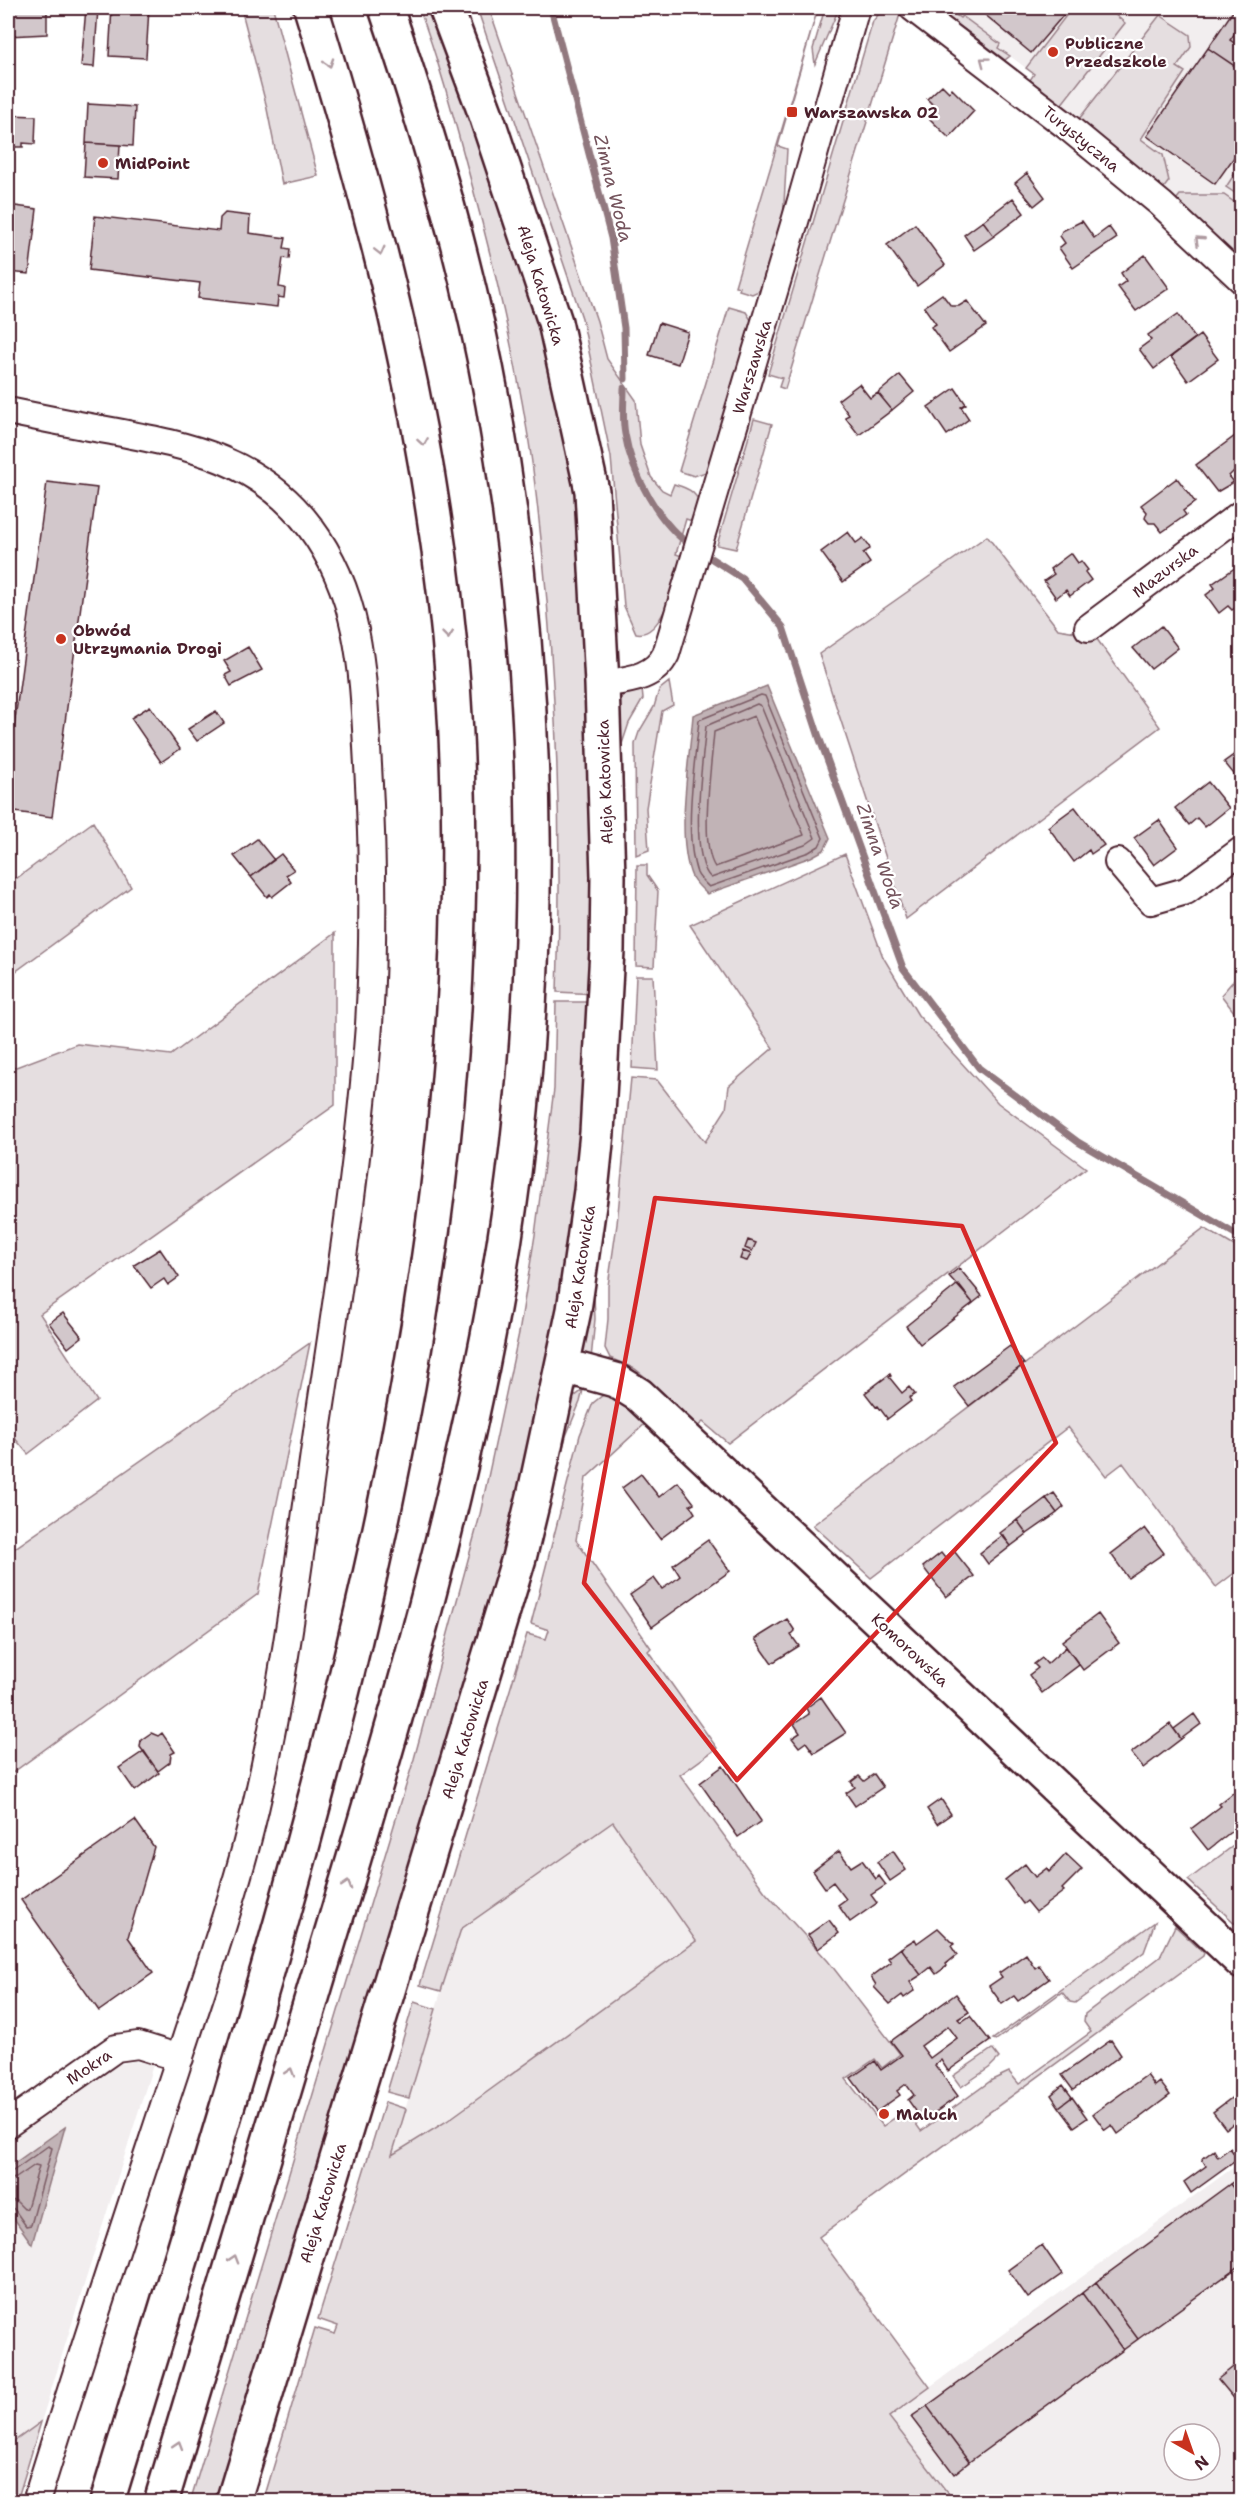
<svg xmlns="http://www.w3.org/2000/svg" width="1249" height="2509" font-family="'Shantell Sans',sans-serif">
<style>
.built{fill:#f2eeef;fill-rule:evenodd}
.green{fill:#e5dee0;stroke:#987e86;stroke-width:1.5}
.water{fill:#c1b3b6;stroke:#91787e;stroke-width:1.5}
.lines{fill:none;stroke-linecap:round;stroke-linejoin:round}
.shore{stroke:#7a5a63;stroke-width:1.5}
.stream{stroke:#91787e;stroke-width:7}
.building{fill:#d2c7cb;stroke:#4a1f2b;stroke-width:1.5;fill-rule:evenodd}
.minor-casing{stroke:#4a1f2b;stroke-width:30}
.tertiary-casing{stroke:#4a1f2b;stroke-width:38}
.motorway-casing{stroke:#4a1f2b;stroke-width:38}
.minor{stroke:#fff;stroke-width:26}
.tertiary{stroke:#fff;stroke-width:33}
.motorway{stroke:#fff;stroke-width:33}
.oneway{stroke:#ae9aa0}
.marked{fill:none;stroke:#d62828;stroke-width:4.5;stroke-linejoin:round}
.poi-dot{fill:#c8321e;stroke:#fff;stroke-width:2}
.labels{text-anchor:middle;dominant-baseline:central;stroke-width:4.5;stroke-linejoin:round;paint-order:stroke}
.poi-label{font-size:16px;font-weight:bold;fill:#4a1f2b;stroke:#fff;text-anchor:start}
.street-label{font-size:16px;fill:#4a1f2b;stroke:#fff}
.water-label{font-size:18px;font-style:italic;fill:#74535c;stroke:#fff}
</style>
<rect width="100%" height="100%" fill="#fff"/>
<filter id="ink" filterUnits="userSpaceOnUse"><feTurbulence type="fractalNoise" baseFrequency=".0167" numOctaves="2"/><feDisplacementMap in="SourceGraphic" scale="12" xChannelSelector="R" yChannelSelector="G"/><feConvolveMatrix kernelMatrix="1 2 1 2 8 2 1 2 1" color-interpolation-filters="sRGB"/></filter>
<g filter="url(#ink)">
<path class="built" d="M946,8H1241V261L1170,194L1030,80L1034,74L998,47L1000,45Z
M613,1822L697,1941L447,2121L391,2156L460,1929Z
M134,2061L153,2065L41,2422L8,2446V2140L112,2066Z
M1241,2162V2501H954L888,2417ZM1174,2434H1210V2470H1174Z"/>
<path class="green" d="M241,8H273L318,176L282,184L266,104Z
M419,8H436L517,240L572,444L585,576L596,994L557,992C562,861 558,732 547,601C542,546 537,490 528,436C514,350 494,265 471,181C455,122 440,64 419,8Z
M477,8H489L597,321L607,359L636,400L640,445L651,477L662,490L670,494L674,484C686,488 694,490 699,502L692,521L686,519L676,554L682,556C676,575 664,639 636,633L624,606L611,457L582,318Z
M818,8L778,146L787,149L783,222L763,289L752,294L739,290L740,287L735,286Z
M825,8H839L815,64L813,49Z
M896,8L901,11L785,389L779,387L782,378L768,374L873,21L883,9Z
M936,8H946L960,18L962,16L1000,44L998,48L1010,56L1005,60Z
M1064,8H1107L1125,23L1061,105L1030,80L1034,74L1026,68L1069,12Z
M1160,15L1190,35L1191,47L1177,67L1185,72L1141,139L1163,155L1169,181L1163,189L1079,119Z
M1241,164L1242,197H1241L1226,187Z
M1180,195H1224L1241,207V261L1176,200Z
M729,307L746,312L753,323L709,471L694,476L679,471Z
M754,419L772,424L736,549L717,545Z
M987,536L1058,629L1094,635L1160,727L906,919L819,654Z
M669,682L673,705L662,711L646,808L649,850L636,855L635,744L639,732L654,707L659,690Z
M642,689L643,699L629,723L622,744L624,853L616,704L625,694Z
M93,822L131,887L8,977V877L17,878Z
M845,854L883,957L918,1015L998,1103L1086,1168L728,1443L703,1422L697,1427L649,1380L635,1369L610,1358L605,1348L608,1319V1286L617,1224L631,1078L657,1080L705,1142L726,1109L729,1086L773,1048L690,925Z
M637,865H647V875L658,891L654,967L636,966Z
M335,933V1105L40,1314L97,1401L28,1454L8,1430V1070L77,1044L171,1055Z
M1241,972V1021L1221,995Z
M636,976H653L658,1070L632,1068Z
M556,1002H594L580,1194L557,1339L507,1556L221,2501L190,2502L414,1759L479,1519L519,1333L535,1235L554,1089Z
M618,1078L610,1174L594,1295L595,1319L591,1359L582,1351L615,1080Z
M1204,1228L1241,1250V1568L1216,1587L1123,1463L1106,1476L1068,1427L871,1578L813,1525Z
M310,1343L258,1594L8,1776V1553Z
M583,1390L580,1402L566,1436L518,1620L515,1616L569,1401Z
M605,1390L649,1420L586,1478L576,1540L651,1648L648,1651L717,1748L680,1775L765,1892L828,1961L900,2054L882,2068L875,2059L846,2079L883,2126L906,2110L921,2131L992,2080L1009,2072L1019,2084L1091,2032L1084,2022L1085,2014L1160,1957L1175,1926L1204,1953L1203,1956L819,2237L930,2387L889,2417L954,2501L263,2502L315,2328L335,2334L338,2326L318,2319L385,2102L406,2109L392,2155L447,2121L696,1941L613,1822L461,1929L441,1991L420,1985L527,1634L546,1639L549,1630L531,1624L580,1435L593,1403L603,1395Z
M1241,1840L1242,1923L1238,1926L1188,1880Z
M1155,1922L1144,1952L1075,2003L1070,2002L1062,1992L996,2040L993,2039Z
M414,2002L436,2009L409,2098L387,2092Z
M992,2049L999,2058L989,2068L961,2087L953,2076Z
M41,2422L17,2501H8V2446Z"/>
<path class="water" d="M767,686L830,838L824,850L811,857L707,894C702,889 695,883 692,877C675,838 690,757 693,715Z
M65,2127L32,2244L8,2210V2168Z"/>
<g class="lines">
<path class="shore" d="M761,695L765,696L823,838L819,846L809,852L709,887C705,883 699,878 697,873C683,832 695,763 699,720Z
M757,704L761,706L815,838L805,845L711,878C688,857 703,757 706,726Z
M754,716L804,835L715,867C699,845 712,761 714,732Z
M8,2172L13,2171L48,2146L52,2148L31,2225L26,2226L14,2209L8,2207
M8,2180L16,2178L35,2165L39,2166L27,2208L24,2209L16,2201L8,2200"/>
<path class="stream" d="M551,8L611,238L624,328L625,379
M624,388C624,403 622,419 625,434C631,472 659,525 692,546
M701,552L742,578L783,627L819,737L903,968L979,1068L1078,1142L1242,1238"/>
</g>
<path class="building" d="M8,8H47V34L8,36Z
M86,8H98L94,67L81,66Z
M112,8H149L146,58L109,56Z
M977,8H1061L1066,12L1031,53Z
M1235,8H1242V23L1230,40L1242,48V71L1208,48Z
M1242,23V48L1230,40Z
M1208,48L1242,71V146L1215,184L1147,136Z
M942,85L949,92L952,89L974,111L949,138L926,115L935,107L927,99Z
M88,104L135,107L133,146L86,143Z
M8,115L36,116L35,144L23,143V147H13V143L8,142Z
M86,143L120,145L118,179L84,177Z
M1027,173L1045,197L1034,206L1015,183Z
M1013,198L1024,213L994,236L983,221Z
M8,205L37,209L29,274L8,272Z
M225,213L250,216L249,233L286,238L284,248L290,249L289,259L283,258L279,287L285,288L284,298L278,297L277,307L198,298L200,283L89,270L95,216L219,231L220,218Z
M983,221L994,236L974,250L964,235Z
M1082,221L1094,238L1109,227L1117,238L1073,268L1059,248L1065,243L1060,236L1062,231Z
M915,224L945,265L917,286L887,245Z
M1145,255L1169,288L1136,311L1118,287L1126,281L1121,273Z
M942,294L951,306H959L967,301L986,326L949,352L931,327L936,324L924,307Z
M1178,314L1195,338L1154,369L1139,349L1151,340L1148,335Z
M659,323L688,332L678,364L649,355Z
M1200,335L1218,359L1188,381L1171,357Z
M900,375L914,392L892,410L878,393Z
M859,384L870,398L878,393L892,410L859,435L845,417L849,415L838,400Z
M955,388L966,404L961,407L969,419L947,435L928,407Z
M1239,433L1242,437V460L1237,463L1239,466L1229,476L1234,482L1217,492L1196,465Z
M1177,478L1195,502L1183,511L1186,515L1162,532L1155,523H1149L1145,518L1147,512L1141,505Z
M47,482L97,488L52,817L8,811V771Z
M848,532L856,543L863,538L869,546L870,549L863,553L870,563L843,582L821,552Z
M1071,553L1078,563L1081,561L1088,570L1085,572L1091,580L1070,596L1066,590L1056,598L1044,581L1054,574L1050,569Z
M1239,565L1242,569V603L1232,610L1228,606L1219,613L1206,595L1215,588L1212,584Z
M1161,626L1178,648L1151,669L1133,648Z
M248,647L262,670L231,686L225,675L231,672L224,661Z
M150,706L180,749L161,762L131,718Z
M216,711L224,723L197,741L188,729Z
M1242,749V784L1224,762Z
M1208,782L1229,808L1205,827L1197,818L1189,825L1175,808Z
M1075,807L1104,845L1091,854L1089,850L1074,862L1048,827Z
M1159,820L1178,847L1154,865L1134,838Z
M257,839L274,860L251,877L234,856Z
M281,854L294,870L286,875L291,882L272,897L270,894L267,897L251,877Z
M748,1240L756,1243L752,1251L745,1248Z
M160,1249L179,1277L168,1285L164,1279L151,1288L134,1265Z
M743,1251L751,1254L747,1261L740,1259Z
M959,1268L982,1296L973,1303L949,1276Z
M958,1284L973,1303L920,1344L906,1326Z
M63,1313L82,1337L68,1348L49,1323Z
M1010,1346L1024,1364L969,1406L954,1387Z
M890,1374L891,1376L889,1377L902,1393L909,1387L915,1394L909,1398L911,1401L886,1420L887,1418L878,1406L876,1407L865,1393Z
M641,1474L659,1497L678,1482L694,1503L690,1505L695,1513L660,1539L622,1488Z
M1054,1493L1064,1507L1057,1513L1046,1498Z
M1046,1498L1057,1513L1027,1534L1017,1520Z
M1017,1520L1027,1534L1011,1546L1000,1533Z
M1145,1528L1164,1553L1128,1578L1111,1554Z
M1003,1535L1011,1546L988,1564L980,1553Z
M708,1540L730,1571L652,1627L630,1595L654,1578L662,1589L674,1581L680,1576L673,1565Z
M954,1551L974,1576L946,1597L923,1567L941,1553L945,1558Z
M1098,1614L1119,1643L1083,1670L1062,1641Z
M787,1619L795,1631L791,1635L799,1646L772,1663L755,1639Z
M1066,1647L1079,1665L1042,1693L1029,1675L1038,1668L1034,1664L1042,1658L1047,1664Z
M821,1697L846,1733L814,1753L806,1742L799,1747L792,1738L800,1733L794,1724L809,1714L806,1708Z
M1194,1714L1201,1724L1181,1739L1174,1729Z
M1170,1724L1181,1739L1143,1768L1131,1753Z
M151,1733L158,1736L162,1733L175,1752L171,1754L170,1762L158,1771L140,1747L141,1740Z
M144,1751L159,1773L135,1791L119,1768Z
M723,1766L761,1821L738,1837L700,1783Z
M874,1774L883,1787L855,1806L846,1793L855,1787L851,1782L859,1776L864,1781Z
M1242,1786V1823L1208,1850L1191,1829L1221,1806L1219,1804Z
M941,1799L951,1814L937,1824L927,1809Z
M135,1820L154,1847L128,1937L153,1973L99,2011L21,1900Z
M839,1851L851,1867L862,1860L876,1879L879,1876L886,1885L871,1895L877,1903L850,1922L838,1905L846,1899L833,1882L825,1888L813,1871Z
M893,1851L906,1870L890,1881L877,1862Z
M1066,1854L1082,1869L1062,1889L1064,1891L1036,1912L1027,1901L1023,1904L1005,1880L1025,1864L1035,1877L1047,1868L1049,1872Z
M829,1920L839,1933L818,1949L808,1935Z
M938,1928L954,1944L951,1946L957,1955L946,1964L947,1966L936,1974L931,1967L921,1975L901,1948L915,1939L917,1943Z
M901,1948L921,1975L910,1982L915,1990L904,1998L902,1995L890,2004L874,1987L876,1985L871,1977L891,1962L888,1958Z
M1026,1954L1035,1968L1039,1965L1049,1979L1018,2001L1014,1996L1002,2004L989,1986L1002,1977L999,1973Z
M956,1994L969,2012L958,2019L961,2022L970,2016L990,2041L948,2071L941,2060L935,2065L958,2096L923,2121L908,2100L914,2095L906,2084L897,2091L900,2095L876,2112L851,2078L875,2061L881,2070L902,2055L891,2041ZM948,2026L957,2038L930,2058L921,2046Z
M1111,2040L1121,2055L1073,2090L1062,2075Z
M1147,2075L1155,2086L1160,2082L1170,2095L1118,2134L1112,2125L1105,2130L1093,2114Z
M1063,2085L1072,2097L1059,2107L1051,2095Z
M1242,2090V2122L1239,2119L1226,2129L1213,2112Z
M1072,2097L1087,2118L1074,2127L1059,2107Z
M1230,2148L1238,2159L1191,2193L1184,2182L1206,2166L1202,2159L1214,2150L1218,2157Z
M1242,2176V2199L1230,2184Z
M1230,2184L1242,2199V2264L1138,2339L1096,2282Z
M1042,2245L1062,2274L1028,2298L1008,2270Z
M1096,2282L1138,2339L1123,2350L1082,2293Z
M1082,2293L1123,2350L969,2462L927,2406Z
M1242,2360V2408L1218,2379Z
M927,2406L969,2462L954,2474L911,2417Z"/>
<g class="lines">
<g class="minor-casing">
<path id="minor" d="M913,8L1064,124L1161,204L1242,280
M8,411C42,418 77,425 112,431C189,446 259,459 310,527C363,598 363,679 368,765C373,851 374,939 369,1025C359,1160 338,1292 318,1425C298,1566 282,1708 246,1846C226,1923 199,1997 175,2072C128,2215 80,2358 36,2502
M1088,628L1242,513
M602,684C626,680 654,679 666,654L796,218L856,8
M1118,862L1151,901L1186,891L1242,850
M8,2124L116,2048L138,2045L180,2058"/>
</g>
<g class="tertiary-casing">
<path id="tertiary" d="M564,1366L615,1380L639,1395L1242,1962
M233,2502L519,1558L535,1492L574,1310L591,1191L597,1133L607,950L608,877L602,684L592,491L555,322L486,115L446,8"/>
</g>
<g class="motorway-casing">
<path id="motorway" d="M107,2502C284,1915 497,1306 453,684C436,450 380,231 311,8
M161,2502C213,2329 264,2157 316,1984C387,1751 458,1516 499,1275C547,991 544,688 493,404C469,269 430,137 386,8"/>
</g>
<use href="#minor" class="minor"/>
<use href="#tertiary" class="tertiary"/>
<use href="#motorway" class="motorway"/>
</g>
<defs><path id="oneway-chevron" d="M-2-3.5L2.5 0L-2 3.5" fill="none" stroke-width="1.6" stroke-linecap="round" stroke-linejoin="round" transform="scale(1.5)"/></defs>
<g class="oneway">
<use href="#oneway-chevron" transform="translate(984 61) rotate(-143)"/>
<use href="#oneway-chevron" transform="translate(329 63) rotate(72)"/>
<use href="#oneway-chevron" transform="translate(1199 240) rotate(-137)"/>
<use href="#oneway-chevron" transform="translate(380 251) rotate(76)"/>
<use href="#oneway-chevron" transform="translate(423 442) rotate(81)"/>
<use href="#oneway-chevron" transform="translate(448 635) rotate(84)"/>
<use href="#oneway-chevron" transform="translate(347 1885) rotate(-73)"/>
<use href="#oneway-chevron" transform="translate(290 2072) rotate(-73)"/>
<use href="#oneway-chevron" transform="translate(234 2259) rotate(-73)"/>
<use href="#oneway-chevron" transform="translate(178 2445) rotate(-73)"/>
</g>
</g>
<path class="marked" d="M655,1198L962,1226L1056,1443L737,1780L584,1583Z"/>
<g class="poi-dot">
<circle cx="1053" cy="52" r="6"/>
<rect x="786" y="106" width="12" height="12" rx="3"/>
<circle cx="103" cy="163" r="6"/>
<circle cx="61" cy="639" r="6"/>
<circle cx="884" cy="2114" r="6"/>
</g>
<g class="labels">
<g class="poi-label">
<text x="1065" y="43">Publiczne<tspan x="1065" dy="18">Przedszkole</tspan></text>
<text x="804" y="112">Warszawska 02</text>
<text x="115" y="163">MidPoint</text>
<text x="73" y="630">Obwód<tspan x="73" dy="18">Utrzymania Drogi</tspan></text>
<text x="896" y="2114">Maluch</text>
</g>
<g class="street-label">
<text transform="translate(1081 139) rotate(39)">Turystyczna</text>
<text transform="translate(541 285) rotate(73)">Aleja Katowicka</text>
<text transform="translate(752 367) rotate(-73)">Warszawska</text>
<text transform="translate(1165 571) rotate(-37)">Mazurska</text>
<text transform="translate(605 782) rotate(-92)">Aleja Katowicka</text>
<text transform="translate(580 1267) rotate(-81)">Aleja Katowicka</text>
<text transform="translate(910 1650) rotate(43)">Komorowska</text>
<text transform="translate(465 1739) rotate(-73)">Aleja Katowicka</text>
<text transform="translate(89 2067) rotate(-34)">Mokra</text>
<text transform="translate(323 2203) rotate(-73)">Aleja Katowicka</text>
</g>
<g class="water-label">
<text transform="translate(613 188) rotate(76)">Zimna Woda</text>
<text transform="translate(880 856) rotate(71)">Zimna Woda</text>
</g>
</g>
<rect width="1249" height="2509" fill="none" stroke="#fff" stroke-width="30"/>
<rect x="15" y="15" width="1219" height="2479" fill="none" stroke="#4a1f2b" stroke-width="2" filter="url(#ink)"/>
<g transform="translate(1192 2452) rotate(140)"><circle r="28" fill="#ffffff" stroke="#b7a5aa" stroke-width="1.5"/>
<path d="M0-4.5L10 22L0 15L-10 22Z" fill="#c8321e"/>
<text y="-9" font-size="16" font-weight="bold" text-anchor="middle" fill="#4a1f2b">N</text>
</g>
</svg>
